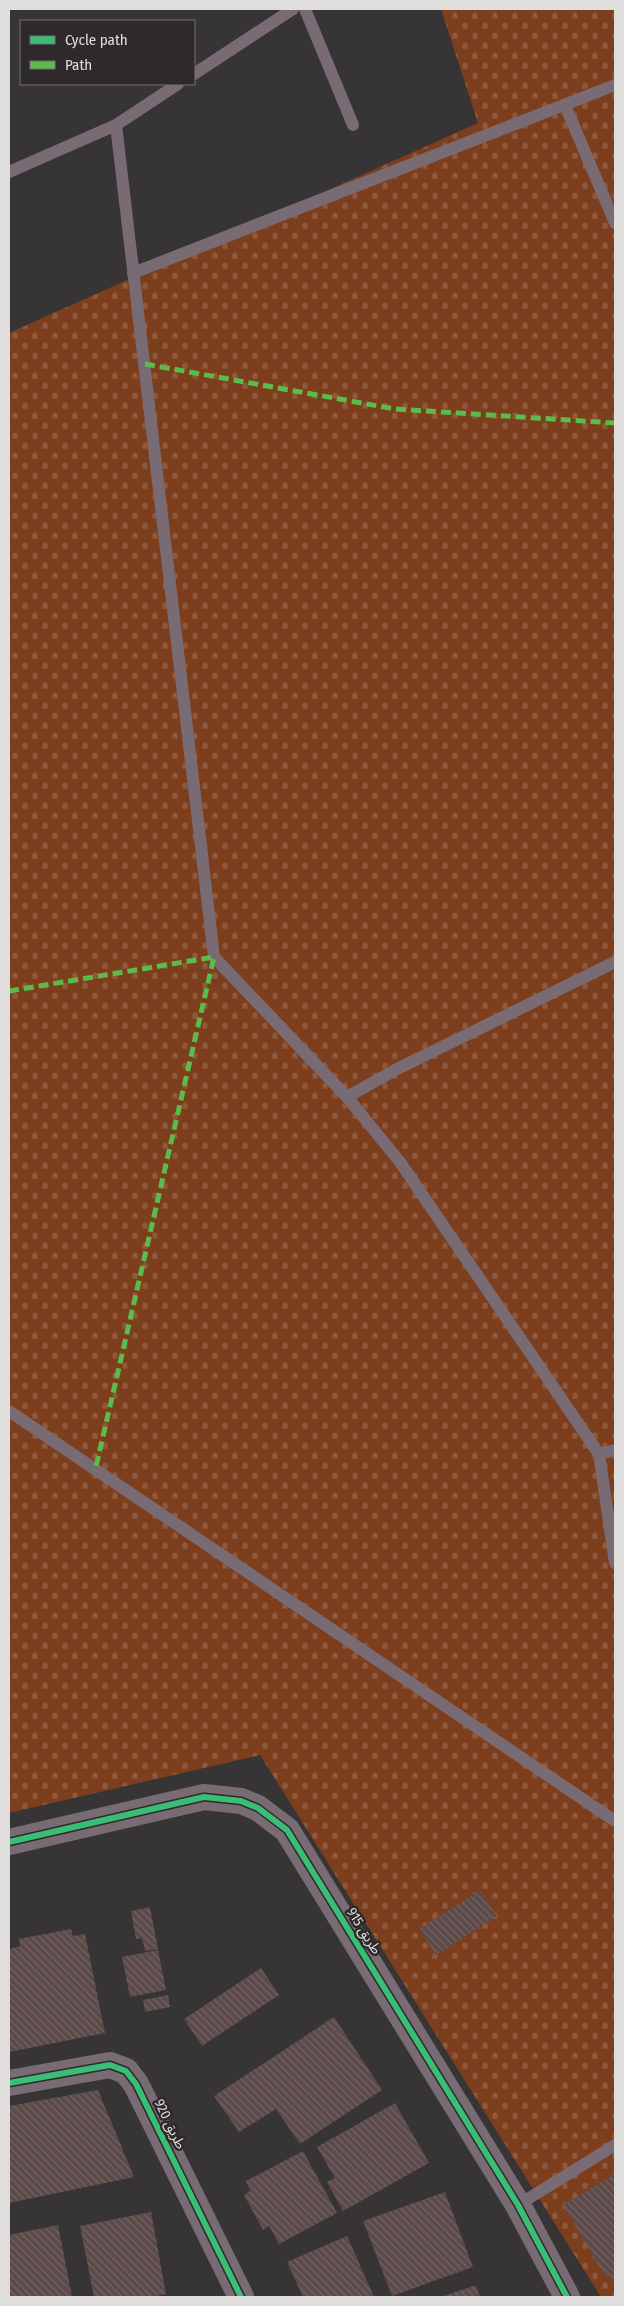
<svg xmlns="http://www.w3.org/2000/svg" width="624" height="2306" font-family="'Fira Sans Condensed','Noto Sans Arabic',sans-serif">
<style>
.cemetery{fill:url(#cemetery-stones)}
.building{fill:url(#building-back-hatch)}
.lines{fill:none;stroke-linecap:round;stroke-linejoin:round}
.lane{stroke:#796b74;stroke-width:12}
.street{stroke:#796b74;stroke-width:26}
.quiet{stroke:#5cbc4b;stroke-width:5;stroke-dasharray:10 5;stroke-linecap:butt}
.cycleway-casing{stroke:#2e292a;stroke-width:9}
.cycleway{stroke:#3abd76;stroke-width:6}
.labels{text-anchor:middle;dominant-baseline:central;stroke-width:5;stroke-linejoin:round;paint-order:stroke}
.street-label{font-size:14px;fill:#e0dddd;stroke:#2e292a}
</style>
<defs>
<pattern id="cemetery-stones" width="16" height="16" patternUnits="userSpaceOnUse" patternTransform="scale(1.25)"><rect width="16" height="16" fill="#7c3e1d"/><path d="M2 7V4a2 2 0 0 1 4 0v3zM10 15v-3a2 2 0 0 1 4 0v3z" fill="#8e593d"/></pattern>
<pattern id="building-back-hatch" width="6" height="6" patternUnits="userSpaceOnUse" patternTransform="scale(1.25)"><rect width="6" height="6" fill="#5c4949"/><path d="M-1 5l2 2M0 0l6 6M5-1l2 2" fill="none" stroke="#736363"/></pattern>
</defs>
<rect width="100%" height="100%" fill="#373435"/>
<path class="cemetery" d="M441,9H615V2297H601L260,1755L9,1813V333L478,123Z"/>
<path class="building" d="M480,1890L497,1916L436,1955L419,1929Z
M150,1907L158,1949L145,1951L142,1938L136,1939L131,1911Z
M71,1929L73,1936L85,1934L105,2033L9,2052V1949L20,1946L19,1939Z
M158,1950L166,1990L130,1997L122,1957Z
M261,1968L279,1995L202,2046L184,2019Z
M168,1995L170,2007L145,2012L143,2000Z
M334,2017L382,2090L300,2144L276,2109L239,2132L214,2096Z
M98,2090L134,2177L9,2203V2106Z
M395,2103L429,2163L343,2211L327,2182L335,2178L317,2147Z
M303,2151L337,2213L279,2244L269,2226L263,2230L244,2195L250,2191L246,2181Z
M615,2174V2274L607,2279L563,2205Z
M445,2192L473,2267L392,2296L363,2221Z
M151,2212L166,2294L151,2297H94L80,2226Z
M58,2225L72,2297H9V2235Z
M347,2236L374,2297H303L287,2262Z
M476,2285L480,2297H441Z"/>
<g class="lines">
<path class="lane" d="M305,9L353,125
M194,74L293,9
M565,105L615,223
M116,125L214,957L347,1097L400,1162L599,1454L615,1563
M9,172L116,125L178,84
M133,273L615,85
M347,1097L397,1069L615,962
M9,1411L615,1821
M599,1454L615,1450
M518,2205L615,2145"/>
<path class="street" d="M9,1842L204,1797L241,1801L258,1808L287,1830L518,2205L567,2297
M9,2083L110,2065L126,2071L136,2084L241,2297"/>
<path class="quiet" d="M145,364L395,409L615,423
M9,991L214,957L95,1471"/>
<g class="cycleway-casing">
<path id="cycleway" d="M9,1842L204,1797L241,1801L258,1808L287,1830L518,2205L567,2297
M9,2083L110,2065L126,2071L136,2084L241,2297"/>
</g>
<use href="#cycleway" class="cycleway"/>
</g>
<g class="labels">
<g class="street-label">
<text transform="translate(364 1931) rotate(58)">طريق 915</text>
<text transform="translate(170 2124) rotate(64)">طريق 920</text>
</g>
</g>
<rect width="624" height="2306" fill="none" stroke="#e0dddd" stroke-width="20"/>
<rect x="20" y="20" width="175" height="65" fill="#2e292a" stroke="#757172"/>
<rect x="30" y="36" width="25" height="8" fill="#3abd76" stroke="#757172"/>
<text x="65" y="45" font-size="15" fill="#e0dddd">Cycle path</text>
<rect x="30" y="61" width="25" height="8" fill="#5cbc4b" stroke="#757172"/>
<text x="65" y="70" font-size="15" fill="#e0dddd">Path</text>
</svg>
